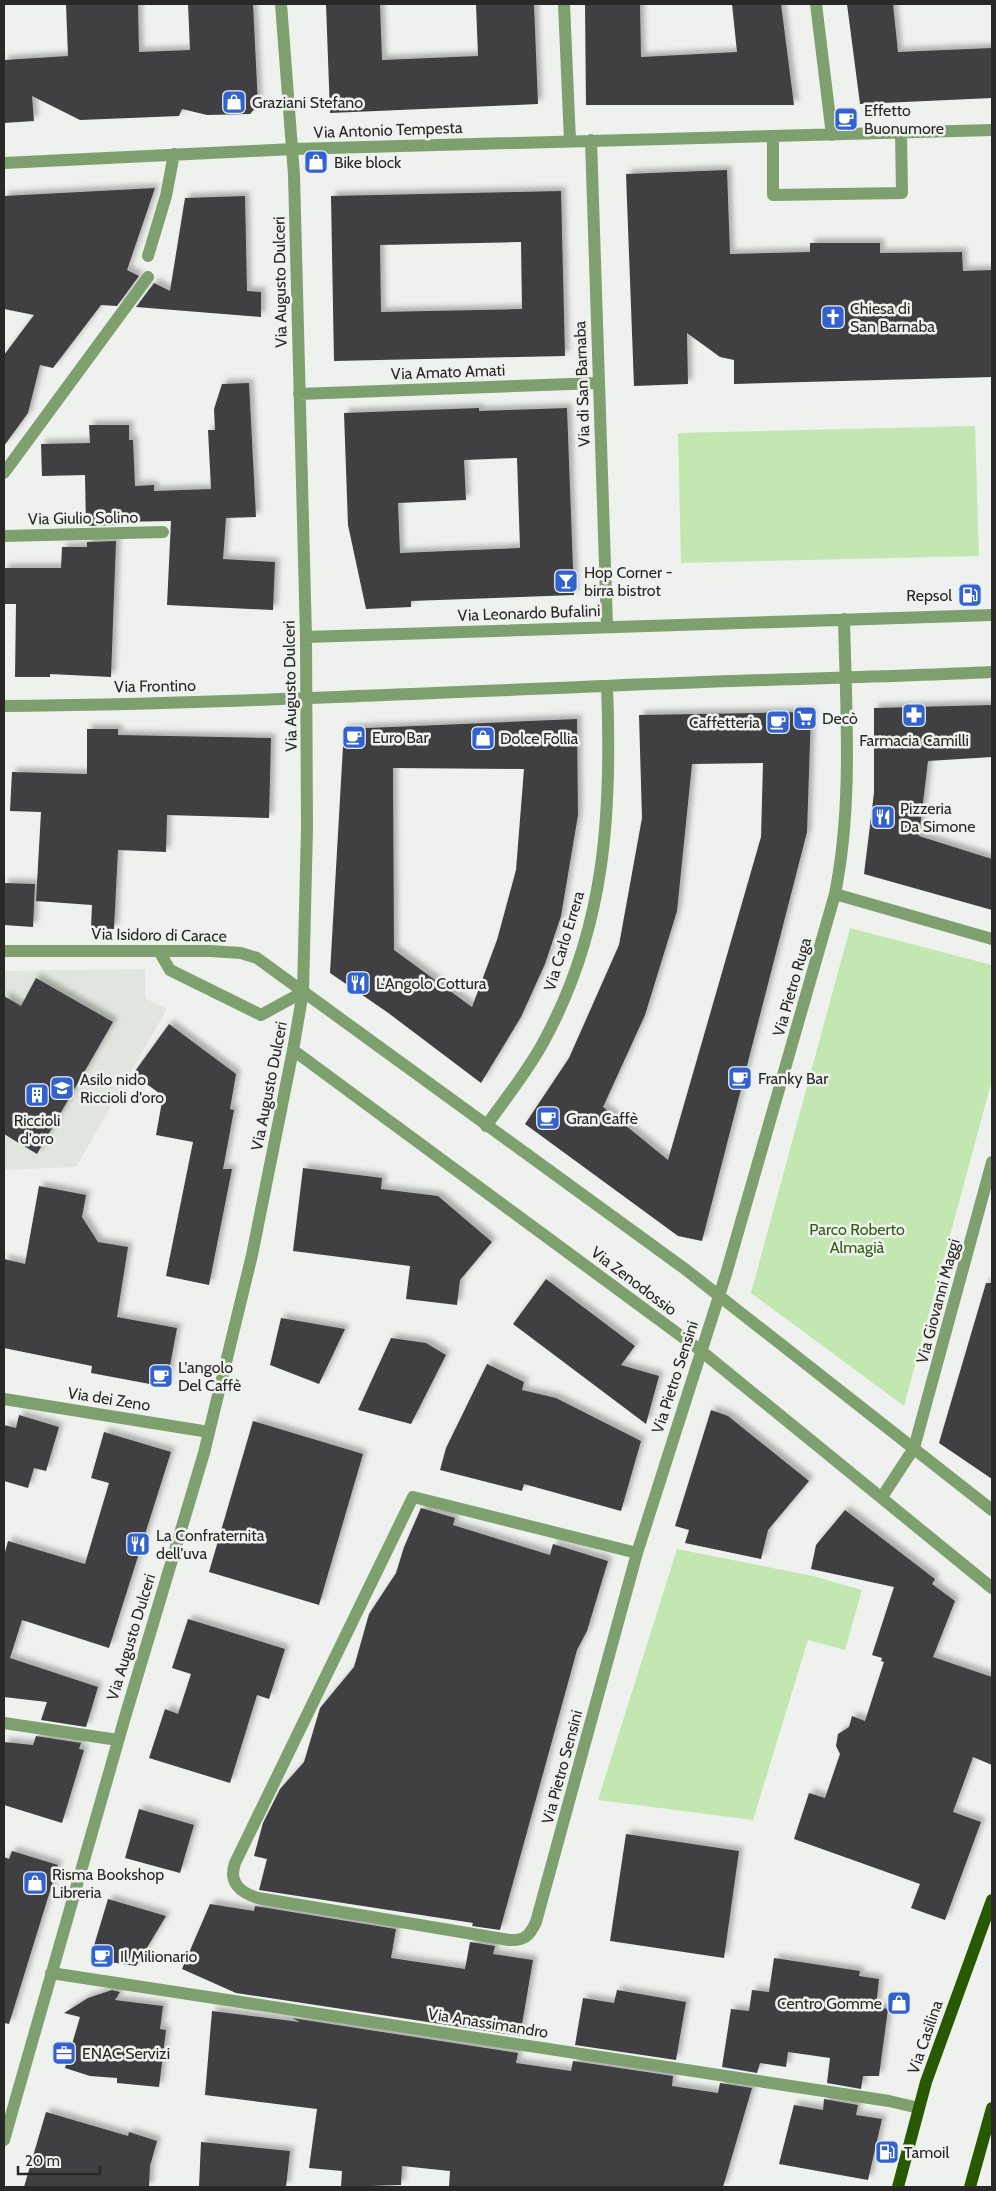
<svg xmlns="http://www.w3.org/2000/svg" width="996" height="2191" font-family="Cabin,sans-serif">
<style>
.built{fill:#e0e6dd}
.green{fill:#c2e7b1}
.building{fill:#3f4043;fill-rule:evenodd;filter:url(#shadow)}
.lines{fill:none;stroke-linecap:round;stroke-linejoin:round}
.minor{stroke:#7ea06e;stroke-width:12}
.major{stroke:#285800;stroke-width:12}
.labels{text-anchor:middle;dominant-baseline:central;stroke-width:5;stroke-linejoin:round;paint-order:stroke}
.poi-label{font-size:16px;fill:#282827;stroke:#eff1ee;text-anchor:start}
.street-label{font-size:16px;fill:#282827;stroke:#eff1ee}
.park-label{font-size:16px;fill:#30600f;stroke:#eff1ee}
</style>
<defs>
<filter id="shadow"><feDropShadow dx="4.5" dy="-4.5" stdDeviation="2.5" flood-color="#0004"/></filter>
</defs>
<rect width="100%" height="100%" fill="#eff1ee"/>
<path class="built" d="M145,969V998L167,1009L76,1167L4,1170V971Z"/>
<path class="green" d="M975,426L979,556L681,563L678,433Z
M850,928L992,965V1080L904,1406L751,1293Z
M677,1549L813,1576L862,1590L845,1650L808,1640L753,1820L598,1800Z"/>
<path class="building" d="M66,4H138L139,52L190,50L188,4H253L258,105L250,114L207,115L182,109L179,116L80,120L32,96L34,121L4,123V60L68,56Z
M326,4H380L382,60L478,56L476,4H534L538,104L330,113Z
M585,4H640L641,57L737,52L732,4H781L794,105H586Z
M847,4H893L898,52L992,48V98L860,104Z
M727,170L730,254L810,252V243H880V253L962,252L963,271L992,270V377L734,384V360L720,357L687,333L688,384L634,386L626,174Z
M155,188L127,270L139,276L117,306L101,305L53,368L40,365L28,413L4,446V355L34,315L4,309V196Z
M561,191L565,356L334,361L331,196ZM521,242L522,309L381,312L380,245Z
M245,196L247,291L261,292V317L136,307L154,283L170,291L185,198Z
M249,383L256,517L226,518L223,559L275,562L273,610L167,605L171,521L116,522V525L86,526L85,475L42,476L41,444L90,443L89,425H129V440H133L135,486L154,485V491L211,489L208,430H215L214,409L222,384Z
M479,408V411L567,408L574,595L411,601V607L366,609L348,525L344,413ZM517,458L520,548L400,553L398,503L466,500L464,460Z
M116,541L111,677L50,674V677H15L16,604H4V568H61L62,547H87V542Z
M992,705V757L928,761L919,836L992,859V910L864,874L874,793V708Z
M811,712L807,832L702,1241L678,1236L525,1124L569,1058L619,945L642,818L639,715ZM763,763L761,837L668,1160L603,1107L645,1015L677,911L692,764Z
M577,719L578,815L561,916L545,964L521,1017L481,1083L387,1012L330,973L344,729ZM393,768L524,769L516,870L497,940L472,1007L394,950Z
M87,729H118V735L271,738L269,818L167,815L166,852L118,850L114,929L91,928L92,905L36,901L41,812L10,811L12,772L87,774Z
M4,883L35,884L33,927L4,925Z
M36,978L113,1022L37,1154L4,1134V996L21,1006Z
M169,1024L236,1074L230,1109L234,1110L223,1169H232L209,1285L166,1276L193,1142L156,1135L163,1096L133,1074Z
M303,1168L382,1178L381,1189L438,1196L492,1242L460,1280L457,1305L406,1299L410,1266L293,1251Z
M39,1186L86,1195L82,1217L98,1242L128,1247L117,1317L177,1328L166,1387L91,1373L92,1366L4,1348V1259L25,1264Z
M546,1279L635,1346L621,1365L659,1376L646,1424L513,1324Z
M986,1283H992V1479L939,1443Z
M281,1318L345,1329L319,1384L270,1365Z
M391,1338L426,1343L446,1355L411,1424L358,1410Z
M487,1364L524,1382L522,1390L556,1398L641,1441L621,1511L524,1484L522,1491L440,1470L446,1448Z
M711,1410L728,1416L809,1481L768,1530L761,1559L685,1543L689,1530L675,1526Z
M19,1415L59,1427L46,1471L34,1468L28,1488L4,1481V1425L16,1428Z
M253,1421L363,1454L319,1605L209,1572Z
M104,1432L171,1452L109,1648L22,1620L10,1658L98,1687L86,1727L41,1720L47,1702L4,1697V1556L8,1541L85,1564L109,1483L91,1478Z
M421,1508L455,1518L453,1525L550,1555L553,1544L608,1561L587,1631L577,1650L500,1930L472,1926L473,1923L259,1890L267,1859L254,1856L263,1823L280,1789L304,1762L320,1708L354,1667L369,1614L396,1573L404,1547Z
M845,1510L935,1579L932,1584L955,1601L933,1657L992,1677V1765L973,1757L953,1812L981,1822L945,1920L911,1908L920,1884L794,1839L809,1793L825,1798L840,1754L836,1746L838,1734L849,1727L852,1716L865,1721L884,1662L881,1661L882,1658L872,1655L894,1587L811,1569L816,1545Z
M188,1619L285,1649L269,1699L257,1695L230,1783L149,1758L165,1709L178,1714L191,1674L172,1668Z
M36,1736L81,1743L79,1749L84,1750L62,1823L4,1805V1742L33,1745Z
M139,1809L194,1825L180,1873L125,1858Z
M626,1834L739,1851L724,1958L610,1941Z
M12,1851L58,1865L9,2024L4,2023V1857L9,1859Z
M108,1899L166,1916L136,1966L90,1959Z
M210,1904L254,1911L255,1906L396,1929L391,1958L465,1969L470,1942L495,1946L493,1954L533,1960L520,2036L236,1993L182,1969Z
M774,1958L860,1971L859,1976L879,1979L876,2007L888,2009L879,2076H863L861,2089L827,2083L830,2058L788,2052L786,2067L760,2063L757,2073L722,2067L731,2009L749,2011L752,1990L769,1992Z
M112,1990L120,1992L115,2000L163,2006L160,2029L166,2030L159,2087L117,2083V2078L90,2076L65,2068L80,2017L64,2013L88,1998Z
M617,1990L686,2002L676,2060L575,2045L583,1998L614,2003Z
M212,2011L300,2022L292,2018L518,2053L516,2063L571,2071L573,2061L673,2076L672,2086L718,2093L720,2083L752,2088L723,2187H449L450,2171L402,2166L401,2185L341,2187L342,2171L309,2168L317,2109L205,2095Z
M824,2099L858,2105L856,2115L882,2119L868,2180L779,2164L794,2105L823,2110Z
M46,2112L128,2136L129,2132L157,2141L150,2166L149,2187H24Z
M201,2142L290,2151L286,2187H199Z"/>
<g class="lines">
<path class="minor" d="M564,4L570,141
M816,4L832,135
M773,137V195L902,193L901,133
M591,140L607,626
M4,163L293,149L992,130
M148,256L166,196L174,154
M299,394L598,383
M4,473L148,277
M4,536L163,532
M306,637L992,615
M4,706C204,704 404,694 605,686C734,680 863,678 992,672
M835,894L992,939
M4,951H210L241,953L257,958L685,1269L992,1510
M159,951L170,970L261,1015L303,992
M293,1050L700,1350L992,1588
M486,1126C506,1098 528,1071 544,1041C606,927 612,812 607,686
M4,1399L209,1432
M882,1497L914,1448L992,1162
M637,1553L413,1497L235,1863C228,1883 241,1893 258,1898L509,1940C525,1941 530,1935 536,1922L637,1553L726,1274L835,894C853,804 846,711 844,619
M4,1723L118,1740
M51,1973L889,2101L919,2108
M4,2140L125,1717L204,1453L252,1255L293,1050L303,992L307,828L306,637L294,175L281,4"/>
<path class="major" d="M898,2187L926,2082L992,1900
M970,2187L992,2108"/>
</g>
<defs>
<g id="shop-square" transform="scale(1.25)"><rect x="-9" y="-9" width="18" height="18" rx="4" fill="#3261d0" stroke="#eff1ee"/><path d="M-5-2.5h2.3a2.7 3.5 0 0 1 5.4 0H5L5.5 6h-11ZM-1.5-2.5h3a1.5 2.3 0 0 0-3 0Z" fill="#fff"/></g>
<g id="cafe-square" transform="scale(1.25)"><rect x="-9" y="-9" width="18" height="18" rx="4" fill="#3261d0" stroke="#eff1ee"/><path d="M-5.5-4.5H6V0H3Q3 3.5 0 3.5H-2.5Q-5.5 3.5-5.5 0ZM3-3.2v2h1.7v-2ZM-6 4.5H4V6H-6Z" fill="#fff"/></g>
<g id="church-square" transform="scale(1.25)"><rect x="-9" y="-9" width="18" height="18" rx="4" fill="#3261d0" stroke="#eff1ee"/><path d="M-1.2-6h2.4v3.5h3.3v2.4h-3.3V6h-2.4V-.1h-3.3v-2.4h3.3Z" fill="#fff"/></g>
<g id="bar-square" transform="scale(1.25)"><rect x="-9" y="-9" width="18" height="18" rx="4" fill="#3261d0" stroke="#eff1ee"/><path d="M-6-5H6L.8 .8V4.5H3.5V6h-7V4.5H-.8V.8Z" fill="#fff"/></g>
<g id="fuel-square" transform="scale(1.25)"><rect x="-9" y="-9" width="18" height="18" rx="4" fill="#3261d0" stroke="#eff1ee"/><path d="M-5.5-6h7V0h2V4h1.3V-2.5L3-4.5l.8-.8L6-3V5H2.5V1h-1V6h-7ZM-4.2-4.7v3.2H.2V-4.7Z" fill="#fff"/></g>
<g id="pharmacy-square" transform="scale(1.25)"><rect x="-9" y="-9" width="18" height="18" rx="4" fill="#3261d0" stroke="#eff1ee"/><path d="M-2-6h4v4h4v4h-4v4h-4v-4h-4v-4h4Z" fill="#fff"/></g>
<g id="supermarket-square" transform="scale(1.25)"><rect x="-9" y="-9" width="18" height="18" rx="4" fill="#3261d0" stroke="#eff1ee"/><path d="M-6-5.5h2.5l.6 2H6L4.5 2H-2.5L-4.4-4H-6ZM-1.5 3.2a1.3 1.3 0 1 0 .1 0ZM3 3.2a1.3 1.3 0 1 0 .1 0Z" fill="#fff"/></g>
<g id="restaurant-square" transform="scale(1.25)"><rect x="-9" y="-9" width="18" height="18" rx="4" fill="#3261d0" stroke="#eff1ee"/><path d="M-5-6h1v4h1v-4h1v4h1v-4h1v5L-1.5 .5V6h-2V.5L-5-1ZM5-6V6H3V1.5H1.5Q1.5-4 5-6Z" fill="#fff"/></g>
<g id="school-square" transform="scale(1.25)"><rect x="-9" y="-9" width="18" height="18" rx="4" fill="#3261d0" stroke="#eff1ee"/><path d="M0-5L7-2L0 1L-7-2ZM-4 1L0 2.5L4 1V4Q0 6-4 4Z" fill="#fff"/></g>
<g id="building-square" transform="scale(1.25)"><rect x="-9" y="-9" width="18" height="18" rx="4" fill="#3261d0" stroke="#eff1ee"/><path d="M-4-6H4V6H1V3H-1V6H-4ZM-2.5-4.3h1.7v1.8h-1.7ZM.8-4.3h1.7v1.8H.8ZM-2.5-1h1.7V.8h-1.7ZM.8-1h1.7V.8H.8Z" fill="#fff"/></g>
<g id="office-square" transform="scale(1.25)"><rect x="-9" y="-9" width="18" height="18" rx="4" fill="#3261d0" stroke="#eff1ee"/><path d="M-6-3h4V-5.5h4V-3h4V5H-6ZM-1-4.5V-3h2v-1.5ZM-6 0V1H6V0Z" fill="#fff"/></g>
</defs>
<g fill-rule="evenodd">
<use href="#shop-square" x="234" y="102"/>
<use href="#cafe-square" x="846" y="119"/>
<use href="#shop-square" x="316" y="162"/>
<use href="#church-square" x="833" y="317"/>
<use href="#bar-square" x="566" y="581"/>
<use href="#fuel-square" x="970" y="595"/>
<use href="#pharmacy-square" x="914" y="715"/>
<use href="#supermarket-square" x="805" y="718"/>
<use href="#cafe-square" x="778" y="722"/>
<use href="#cafe-square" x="354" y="737"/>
<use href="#shop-square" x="483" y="738"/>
<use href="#restaurant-square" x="883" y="817"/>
<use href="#restaurant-square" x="358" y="983"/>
<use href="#cafe-square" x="740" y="1078"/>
<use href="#school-square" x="62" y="1088"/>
<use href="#building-square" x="37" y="1095"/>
<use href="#cafe-square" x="548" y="1118"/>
<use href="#cafe-square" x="161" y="1376"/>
<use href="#restaurant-square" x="138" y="1544"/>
<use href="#shop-square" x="35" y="1883"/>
<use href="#cafe-square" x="102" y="1956"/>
<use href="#shop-square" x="899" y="2003"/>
<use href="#office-square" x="64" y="2053"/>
<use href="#fuel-square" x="887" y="2152"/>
</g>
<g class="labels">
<g class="poi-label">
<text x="252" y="102">Graziani Stefano</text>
<text x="864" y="110">Effetto<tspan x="864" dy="18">Buonumore</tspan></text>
<text x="334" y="162">Bike block</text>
<text x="850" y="308">Chiesa di<tspan x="850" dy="18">San Barnaba</tspan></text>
<text x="584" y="572">Hop Corner -<tspan x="584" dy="18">birra bistrot</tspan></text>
<text x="952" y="595" text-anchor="end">Repsol</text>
<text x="822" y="718">Decò</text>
<text x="760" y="722" text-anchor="end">Caffetteria</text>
<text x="372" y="737">Euro Bar</text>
<text x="500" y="738">Dolce Follia</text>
<text x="914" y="740" text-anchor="middle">Farmacia Camilli</text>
<text x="900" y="808">Pizzeria<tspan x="900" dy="18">Da Simone</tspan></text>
<text x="376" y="983">L'Angolo Cottura</text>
<text x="758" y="1078">Franky Bar</text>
<text x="80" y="1079">Asilo nido<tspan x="80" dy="18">Riccioli d'oro</tspan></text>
<text x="566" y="1118">Gran Caffè</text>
<text x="37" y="1120" text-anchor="middle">Riccioli<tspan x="37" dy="18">d'oro</tspan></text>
<text x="178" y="1367">L'angolo<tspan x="178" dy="18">Del Caffè</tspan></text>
<text x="156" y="1535">La Confraternita<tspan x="156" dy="18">dell'uva</tspan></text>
<text x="52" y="1874">Risma Bookshop<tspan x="52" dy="18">Libreria</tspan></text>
<text x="120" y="1956">Il Milionario</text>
<text x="882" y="2003" text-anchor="end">Centro Gomme</text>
<text x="82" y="2053">ENAC Servizi</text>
<text x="904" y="2152">Tamoil</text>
</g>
<g class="street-label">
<text transform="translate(388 130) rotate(-2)">Via Antonio Tempesta</text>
<text transform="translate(280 282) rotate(-91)">Via Augusto Dulceri</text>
<text transform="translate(448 372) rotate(-2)">Via Amato Amati</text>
<text transform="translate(582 384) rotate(-92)">Via di San Barnaba</text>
<text transform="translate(83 518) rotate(-1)">Via Giulio Solino</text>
<text transform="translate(529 613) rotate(-2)">Via Leonardo Bufalini</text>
<text transform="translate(155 686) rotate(-1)">Via Frontino</text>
<text transform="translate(290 686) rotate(-91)">Via Augusto Dulceri</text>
<text transform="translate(159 935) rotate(1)">Via Isidoro di Carace</text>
<text transform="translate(564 941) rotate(-73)">Via Carlo Errera</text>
<text transform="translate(792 987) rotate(-74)">Via Pietro Ruga</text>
<text transform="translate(269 1086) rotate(-79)">Via Augusto Dulceri</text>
<text transform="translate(634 1281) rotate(37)">Via Zenodossio</text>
<text transform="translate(938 1301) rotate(-75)">Via Giovanni Maggi</text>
<text transform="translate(675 1377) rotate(-72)">Via Pietro Sensini</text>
<text transform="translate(109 1399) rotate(9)">Via dei Zeno</text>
<text transform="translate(131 1637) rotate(-73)">Via Augusto Dulceri</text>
<text transform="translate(562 1767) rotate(-75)">Via Pietro Sensini</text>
<text transform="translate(488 2023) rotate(9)">Via Anassimandro</text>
<text transform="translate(925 2037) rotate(-71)">Via Casilina</text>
</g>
<g class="park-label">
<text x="857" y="1229">Parco Roberto<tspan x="857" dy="18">Almagià</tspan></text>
</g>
</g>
<rect width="996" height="2191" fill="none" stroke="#282827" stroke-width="10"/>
<path d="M18 2166v8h82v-8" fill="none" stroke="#282827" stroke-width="2.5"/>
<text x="25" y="2166" font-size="15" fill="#282827" stroke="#eff1ee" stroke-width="4" paint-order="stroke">20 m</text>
</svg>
